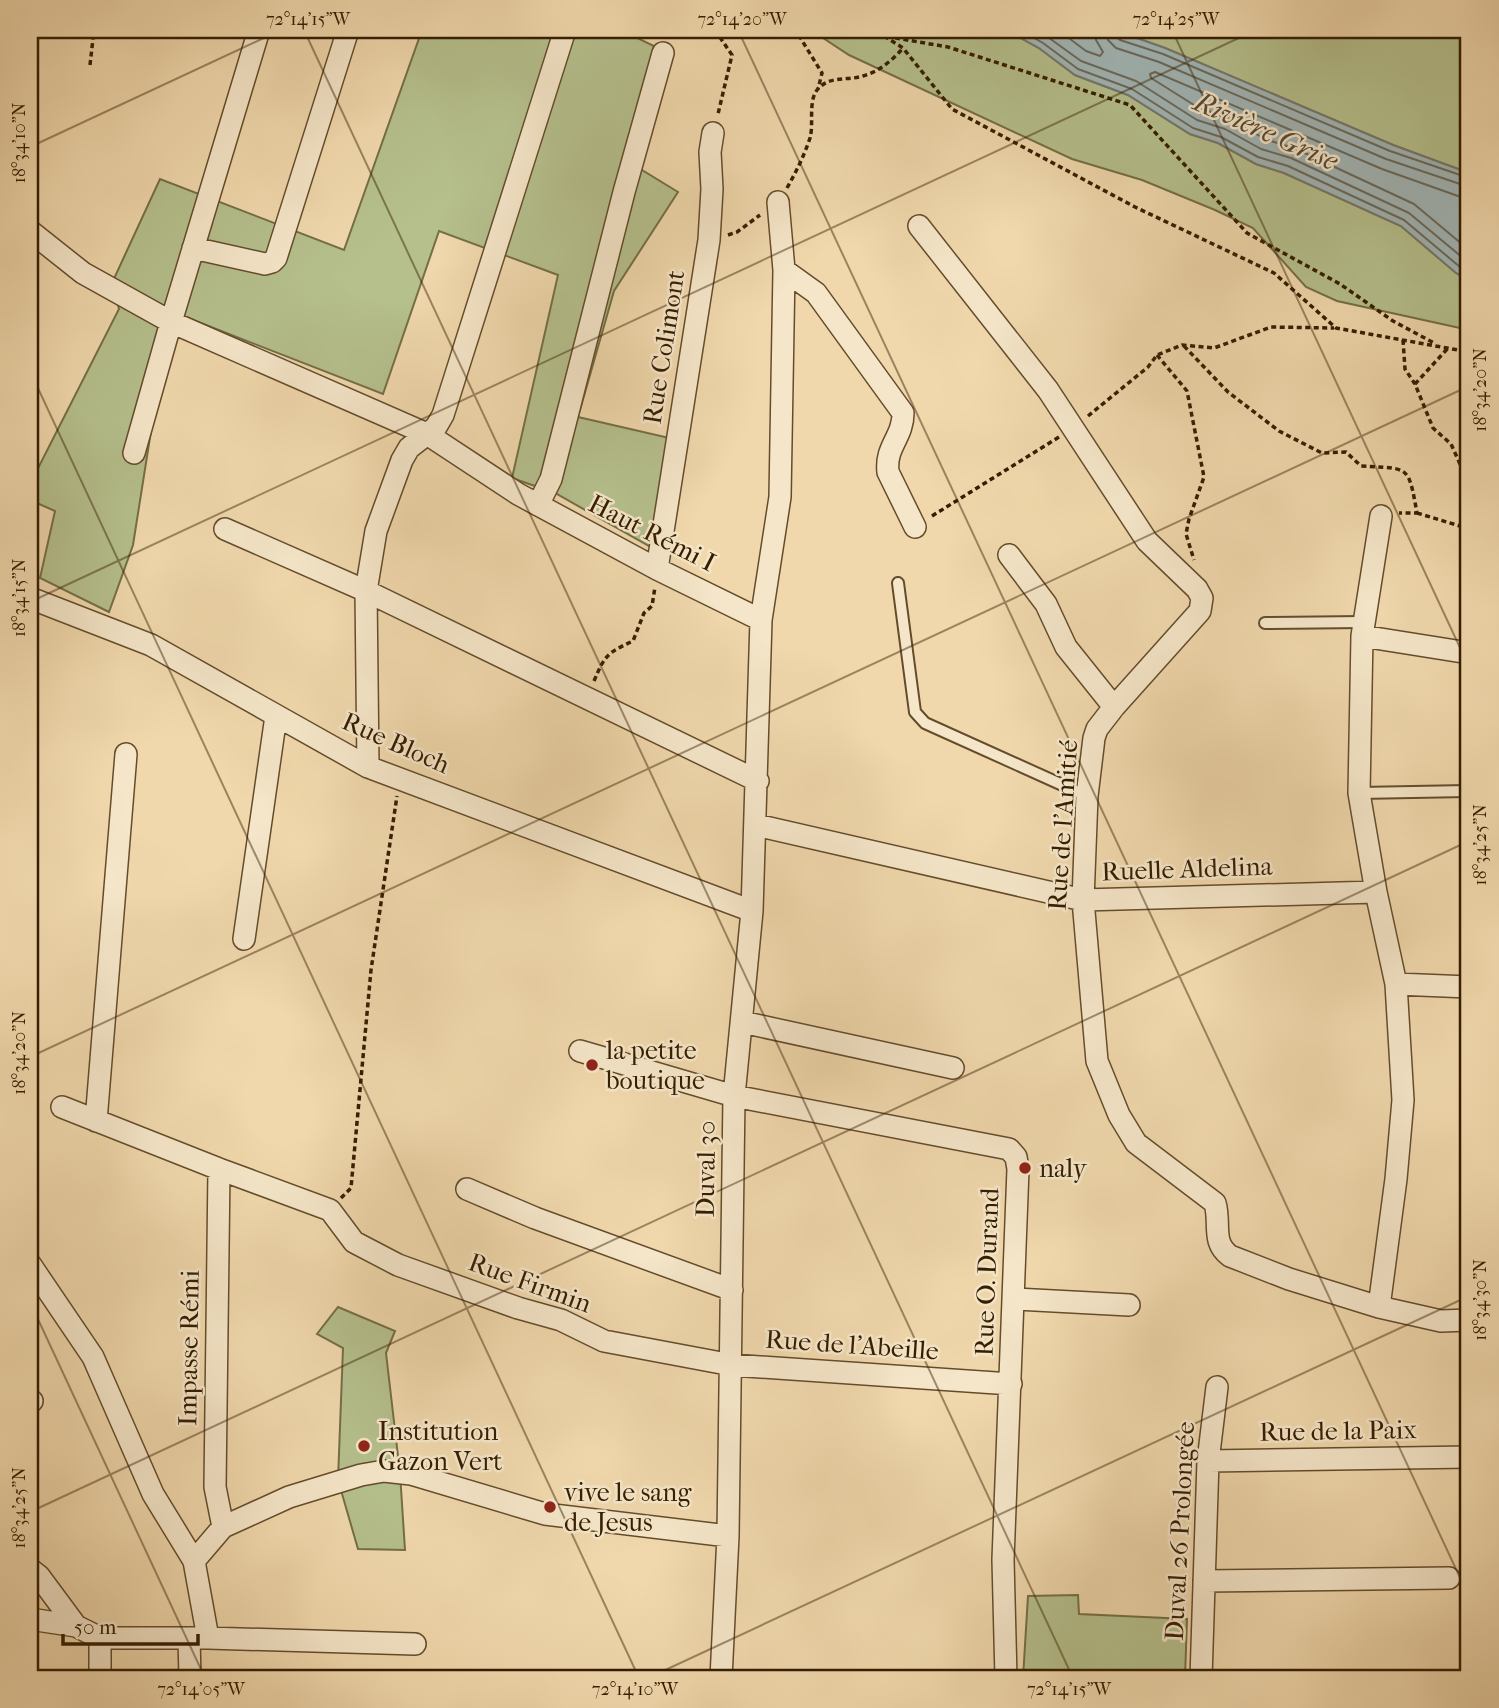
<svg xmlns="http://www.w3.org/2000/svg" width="1499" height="1708" font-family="'IM FELL French Canon',serif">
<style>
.green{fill:#b5c08d;stroke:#756e46;stroke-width:2}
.water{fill:#a1b6b7;stroke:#76796e;stroke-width:2}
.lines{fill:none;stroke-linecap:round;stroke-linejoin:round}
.shore{stroke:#6b6a5c;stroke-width:2}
.lane-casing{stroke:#644c2b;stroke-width:14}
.street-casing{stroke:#644c2b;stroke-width:24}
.path{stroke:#351d00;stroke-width:3.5;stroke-dasharray:5 3.5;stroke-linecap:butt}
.lane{stroke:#f5e6c9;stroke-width:10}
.street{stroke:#f5e6c9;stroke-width:21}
.ticks{fill:none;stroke:#351d00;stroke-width:2;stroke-opacity:0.45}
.poi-dot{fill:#8f2418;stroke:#f5e6c9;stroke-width:2.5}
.labels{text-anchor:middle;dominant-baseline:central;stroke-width:5;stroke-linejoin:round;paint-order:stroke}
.street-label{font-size:26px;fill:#351d00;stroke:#f5e6c9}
.poi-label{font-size:26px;fill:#351d00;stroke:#f5e6c9;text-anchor:start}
.water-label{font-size:28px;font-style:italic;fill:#554b37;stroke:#f5e6c9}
.neatline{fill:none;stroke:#351d00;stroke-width:2.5}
.ticks-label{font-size:18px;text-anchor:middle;fill:#351d00}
</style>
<rect width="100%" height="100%" fill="#f0d8ac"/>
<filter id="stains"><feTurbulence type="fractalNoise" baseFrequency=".00286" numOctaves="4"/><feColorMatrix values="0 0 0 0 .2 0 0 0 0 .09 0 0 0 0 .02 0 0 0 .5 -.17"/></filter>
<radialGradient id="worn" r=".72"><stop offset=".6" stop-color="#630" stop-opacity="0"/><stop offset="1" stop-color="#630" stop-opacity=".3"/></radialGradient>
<path class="green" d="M422,30H621L658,48L629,162L678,192L614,291L578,417L678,440L656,550L555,493L512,478L558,275L439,231L383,394L170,311L133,545L109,612L40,578L55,511L30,500V484L119,309L112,283L160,179L344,250Z
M811,30H1006L1039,48L1075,75L1128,95L1190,134L1218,143L1256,164L1284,173L1401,226L1456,273L1469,280V330L1337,301L1306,287L1253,228L1215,210L1142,180L1072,159L849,55Z
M1114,30H1469V173L1393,145L1165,48Z
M338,1307L395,1331L386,1353L400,1473L405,1550L358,1549L338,1480L343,1348L317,1334Z
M1078,1595L1079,1614L1187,1619L1185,1678H1023L1028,1596Z"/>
<path class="water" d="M1006,30H1114L1165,48L1393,145L1469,173V280L1456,273L1401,226L1284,173L1256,164L1218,143L1190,134L1128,95L1075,75L1039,48Z"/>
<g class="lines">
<path class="shore" d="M1020,30L1043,43L1078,69L1132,89L1193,128L1221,137L1258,157L1288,166L1404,220L1460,267L1469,272
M1038,30L1081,61L1136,81L1197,120L1225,129L1261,149L1291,158L1409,213L1469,263
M1058,30L1086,51L1100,56L1103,52L1096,40L1095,30
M1105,30L1108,40L1116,48L1159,62L1386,159L1469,187
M1114,30L1115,36L1120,40L1163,54L1390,151L1469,178
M1469,198L1458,196L1382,169L1155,72L1150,74L1151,78L1202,110L1229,119L1265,139L1296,149L1414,204L1469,250"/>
<g class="lane-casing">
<path id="lane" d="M898,583L915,712L925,723L1087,796
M1265,623L1363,622
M1359,793L1467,791"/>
</g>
<g class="street-casing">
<path id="street" d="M919,226L1048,390L1147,541L1197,589L1202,598L1200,611L1114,707L1097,729L1094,738L1087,796L1083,900L1097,1061L1119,1115L1136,1143L1215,1203C1221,1224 1211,1242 1230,1256L1289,1279L1379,1307L1441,1321L1469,1320
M30,231L83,273L171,322L427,434L518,494L657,569L761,620
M193,248L265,264L272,262L276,258L348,30
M784,270L816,293L903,413C903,438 885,446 888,472L915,527
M134,453L171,322L259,30
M538,505L551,479L624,192L663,53
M225,529L366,591L758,781
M1009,555L1046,604L1066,647L1114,707
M657,569L709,240L712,189L710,152L713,133
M30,598L151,645L368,767L752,911
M1362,636L1381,516
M368,767L366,591L376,531L402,460L409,448L436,427L443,415L565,30
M756,825L1083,900L1376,892
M244,939L276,716
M1396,984L1469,987
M742,1022L953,1068
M580,1051L734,1096L1009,1149L1016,1157L1018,1169L1003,1560L1006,1678
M62,1107L219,1169L330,1210L354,1242L398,1265L518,1308L561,1320L604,1341L732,1365L1011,1384
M96,1121L126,754
M219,1169L215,1487L223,1527
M467,1189L535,1218L732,1290
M30,1264L93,1357L153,1494L194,1561
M1014,1299L1129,1305
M1379,1307L1396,1179L1403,1100L1396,984L1376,892L1359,793L1362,636L1469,653
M30,1403L32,1401
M1208,1461L1469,1457
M30,1569L39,1576L76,1626
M1204,1581L1449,1578
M30,1619L76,1626L100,1638H208L415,1644
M100,1638V1678
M189,1638L190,1678
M208,1638L194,1561L223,1527L289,1497L361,1475L384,1471L411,1474L545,1514L728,1536
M721,1678L728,1536L734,1096L752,911L761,620L780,497L784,270L778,202
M1201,1678L1208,1461L1217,1387"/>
</g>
<path class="path" d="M715,30L732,55L718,114
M792,30L798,34L822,73L818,89
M871,30L884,36L948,47L1130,105L1247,233L1340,284L1393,321L1434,343
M884,36L903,48L952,109L1135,207L1274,273L1336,328L1469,352
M90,65L94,30
M787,188C796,172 804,156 810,138C814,124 808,102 817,90C829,75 848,81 863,76C878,72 893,60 903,48
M728,235L737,232L760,215
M1403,340L1405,369L1415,384L1433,428L1451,444L1460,464L1469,470
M1184,346L1228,392L1279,431L1322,453L1346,452L1361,466C1410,469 1408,464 1417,513H1399
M1157,355L1187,391L1204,477L1189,519L1186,534L1194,560
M1415,384L1449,347
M1088,416L1148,367L1157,355L1182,345L1214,348L1271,327L1334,328
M1417,513L1460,526L1469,524
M932,516L1059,437
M594,681C605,655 607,653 633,641L644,613L652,606L655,587
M341,1198L351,1188L371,970L397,796"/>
<use href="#lane" class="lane"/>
<use href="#street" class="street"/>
</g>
<path class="ticks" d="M304,30L1073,1678M738,30L1469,1597M1172,30L1469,667M30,147L281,30M30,371L639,1678M30,602L1256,30M30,1057L1469,386M30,1302L205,1678M30,1512L1469,841M648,1678L1469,1296"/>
<g class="poi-dot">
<circle cx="592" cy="1065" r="7"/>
<circle cx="1025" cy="1168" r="7"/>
<circle cx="364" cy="1446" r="7"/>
<circle cx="550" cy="1507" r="7"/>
</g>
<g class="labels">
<g class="street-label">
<text transform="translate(664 347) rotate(-81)">Rue Colimont</text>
<text transform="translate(652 533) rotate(27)">Haut Rémi I</text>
<text transform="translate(396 743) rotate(24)">Rue Bloch</text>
<text transform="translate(1063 825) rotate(-86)">Rue de l'Amitié</text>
<text transform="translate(1187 869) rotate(-2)">Ruelle Aldelina</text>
<text transform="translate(706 1169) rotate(-89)">Duval 30</text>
<text transform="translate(987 1272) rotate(-88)">Rue O. Durand</text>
<text transform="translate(530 1283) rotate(20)">Rue Firmin</text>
<text transform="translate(852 1345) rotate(4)">Rue de l'Abeille</text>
<text transform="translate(189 1348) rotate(-89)">Impasse Rémi</text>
<text transform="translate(1338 1431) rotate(-1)">Rue de la Paix</text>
<text transform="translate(1180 1531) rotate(-87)">Duval 26 Prolongée</text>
</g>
<g class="poi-label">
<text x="606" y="1050">la petite<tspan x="606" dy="30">boutique</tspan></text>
<text x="1039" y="1168">naly</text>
<text x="378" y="1431">Institution<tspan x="378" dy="30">Gazon Vert</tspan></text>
<text x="564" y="1492">vive le sang<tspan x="564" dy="30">de Jesus</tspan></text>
</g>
<g class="water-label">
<text transform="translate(1266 131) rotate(24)">Rivière Grise</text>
</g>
</g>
<rect width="1499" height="1708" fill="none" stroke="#f0d8ac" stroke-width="77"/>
<path d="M63 1634v10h135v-10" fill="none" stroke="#351d00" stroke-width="3.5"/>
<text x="74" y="1634" font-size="21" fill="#351d00" stroke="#f5e6c9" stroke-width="5" paint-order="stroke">50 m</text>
<rect x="38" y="38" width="1422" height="1632" class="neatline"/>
<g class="ticks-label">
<text x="308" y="25">72°14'15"W</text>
<text x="742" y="25">72°14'20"W</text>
<text x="1176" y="25">72°14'25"W</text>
<text transform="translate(19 143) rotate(-90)" y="6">18°34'10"N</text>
<text transform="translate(1480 390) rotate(-90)" y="6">18°34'20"N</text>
<text transform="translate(19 598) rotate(-90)" y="6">18°34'15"N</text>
<text transform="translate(1480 845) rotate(-90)" y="6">18°34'25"N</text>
<text transform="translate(19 1053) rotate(-90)" y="6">18°34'20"N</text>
<text transform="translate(1480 1300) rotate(-90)" y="6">18°34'30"N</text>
<text transform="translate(19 1508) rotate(-90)" y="6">18°34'25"N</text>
<text x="201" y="1695">72°14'05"W</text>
<text x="635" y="1695">72°14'10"W</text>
<text x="1069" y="1695">72°14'15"W</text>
</g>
<rect width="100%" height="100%" filter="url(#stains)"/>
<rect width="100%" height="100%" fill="url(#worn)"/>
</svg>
